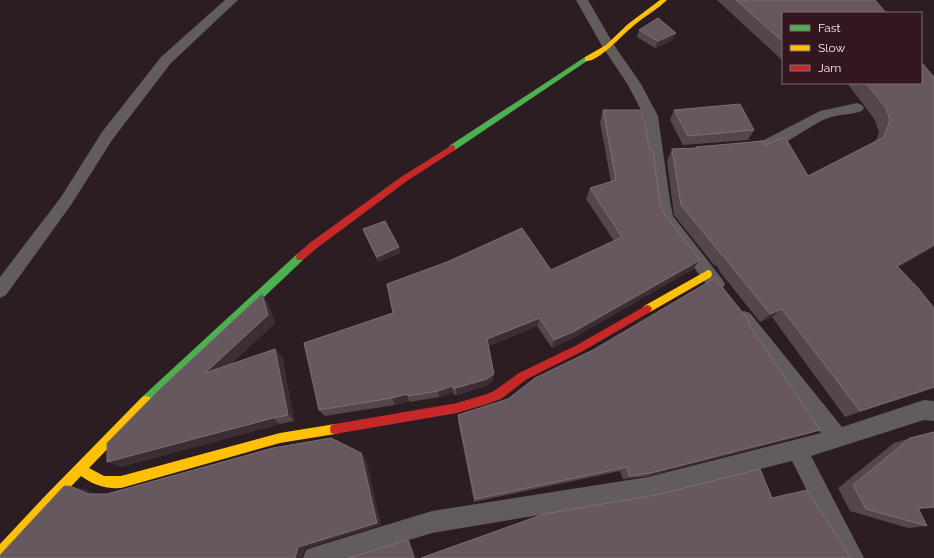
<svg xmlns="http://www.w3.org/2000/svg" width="934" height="558" font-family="Raleway,sans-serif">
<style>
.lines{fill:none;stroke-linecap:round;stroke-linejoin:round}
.street{fill:#635c5d;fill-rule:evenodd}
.fast{fill:#4caf50;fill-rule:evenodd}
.slow{fill:#ffc107;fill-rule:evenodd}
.jam{fill:#c62828;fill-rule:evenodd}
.wall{fill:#54464d}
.shaded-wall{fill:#3c2e35}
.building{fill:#66585e;stroke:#7d6e75}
</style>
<rect width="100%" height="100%" fill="#2c1d22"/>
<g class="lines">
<path class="street" d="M225,0H238L171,63L112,140L71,205L6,295L0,298V277L61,197L102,132L161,57Z
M576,0H588L614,45L641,84L658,116L670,201L673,216L722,279L725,284L722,289L716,291L710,289L659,220L654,201L644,116L628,85L602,46Z
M857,103L862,105L864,108L862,111C851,115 839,114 828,118C804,127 773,159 746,151L744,147L746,143L764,140L820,111Z
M744,311L750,313L842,427L924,400L934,401V421L924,420L811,456L864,558H841L792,461L648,497L432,533L350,558H303L306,550L314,547L432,511L648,477L821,433L738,325L735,319L738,313Z"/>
<path class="fast" d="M585,57H587L590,59L455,150H449V146Z
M300,253L303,254L304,257L303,260L150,405L146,406L142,405L141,401L142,397L297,254Z"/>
<path class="slow" d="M660,0H667C657,10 643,17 632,27C622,35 598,63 585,61V57L606,45L628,24Z
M708,270L711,271L712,274L711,277L650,312L647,313L644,312L642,309L644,306Z
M146,396L150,397L151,401L150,405L89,468L104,476H121L280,433L335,424L339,425L340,429L339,433L335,434L280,443L121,488C106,489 93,485 81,476L4,557L0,558V544L46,495L142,397Z"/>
<path class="jam" d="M452,145L455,146V150L407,181L317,248L303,260H297L296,257L297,254L311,242L401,177Z
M647,305L650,306L652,309L650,312L583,351L527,379L501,399L487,404L457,413L335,434L331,433L330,429L331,425L335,424L457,403L487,394L494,391L519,373L577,345Z"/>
</g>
<path class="wall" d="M717,0H875L783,13V61Z
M639,30L673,40L655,48L637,37Z
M847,83H921L898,267L934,388L845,417L772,317L760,322L720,272L717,266L714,265L674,215L667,161L672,149H695L696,147L765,145L808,176L876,141L879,132L875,120Z
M603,110L650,151L660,203L665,215L693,269L571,339L552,348L537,326L489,346L493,381L486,386L457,395H454L453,392L439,397L410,402L409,401L395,405L325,416L319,410L551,270L614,241L586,199L590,188L611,182L600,122Z
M674,110L754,130L748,140L683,145L670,120Z
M363,229L399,247L400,253L378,262L365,235Z
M268,303L275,323L231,364L282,356L294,421L280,424L120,467Z
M748,323L820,430L807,435L648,476L623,479L620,471L474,502L458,421V415Z
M934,432V508L919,509L927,526L908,528L850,511L838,488L894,443L910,438Z"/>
<path class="shaded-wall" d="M676,33L673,40L655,48L658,41Z
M934,245V247L884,276L897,266Z
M399,247L400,253L378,262L377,257Z
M700,260L693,269L571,339L552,348L554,340Z
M262,294L268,303L275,323L214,380L205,373Z
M782,309L772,317L760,322L770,314Z
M540,318L537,326L487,347V339Z
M275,349L282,356L294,421L288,415Z
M494,374L493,381L486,386L457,395L456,388Z
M453,386V392L439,397L438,391Z
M934,387V388L845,417L860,411Z
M407,394L409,401L395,405L392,398Z
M273,418L280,424L120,467L107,462Z
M820,430L807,435L648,476L655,472Z
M361,453L366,458L381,525L305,549L302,558H295L298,547Z
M70,486L86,490L103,498L88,494Z
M408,540L410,541L416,558H414Z"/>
<path class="building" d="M736,0H875L886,13H783V42Z
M658,18L676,33L658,41L639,30Z
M921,62L934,77V245L897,266L918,288L934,308V387L860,411L782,309L770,314L728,262L725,257L722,255L681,205L672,149L697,148L696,147L763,141L765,145L785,137L808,176L884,137L890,120L886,108L866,83H921Z
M740,104L754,130L688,136L674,110Z
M603,110H642L650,151H653L660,203L665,215L700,260L575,331L554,340L540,318L487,339L494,374L487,379L456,388L453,389V386L438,391L408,396L407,394L392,398L319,410L304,343L393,313L387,284L447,262L522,228L551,270L622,237L590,188L616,180Z
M385,221L399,247L377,257L363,229Z
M715,278L750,322L748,323L820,430L655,472L629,476L627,467L475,499L458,415L508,399L535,378L593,350Z
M262,294L268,315L205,373L275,349L288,415L273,418L107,462V443L161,388Z
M934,432V507L918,508L927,526L866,509L853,485L910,438Z
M331,438L361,453L377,523L298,547L295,558H0V555L64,486H70L88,494H107L273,448Z
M760,469L772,498L807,490L851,558H421L544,514L656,495Z
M408,540L414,558H348Z"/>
<rect x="782" y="12" width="140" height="72" fill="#321721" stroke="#836b73"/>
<rect x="790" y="25" width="20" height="6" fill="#4caf50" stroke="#836b73"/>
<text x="818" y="32" font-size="12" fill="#fce8ee">Fast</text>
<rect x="790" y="45" width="20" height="6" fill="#ffc107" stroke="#836b73"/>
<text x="818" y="52" font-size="12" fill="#fce8ee">Slow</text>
<rect x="790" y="65" width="20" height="6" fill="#c62828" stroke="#836b73"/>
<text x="818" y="72" font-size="12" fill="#fce8ee">Jam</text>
</svg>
